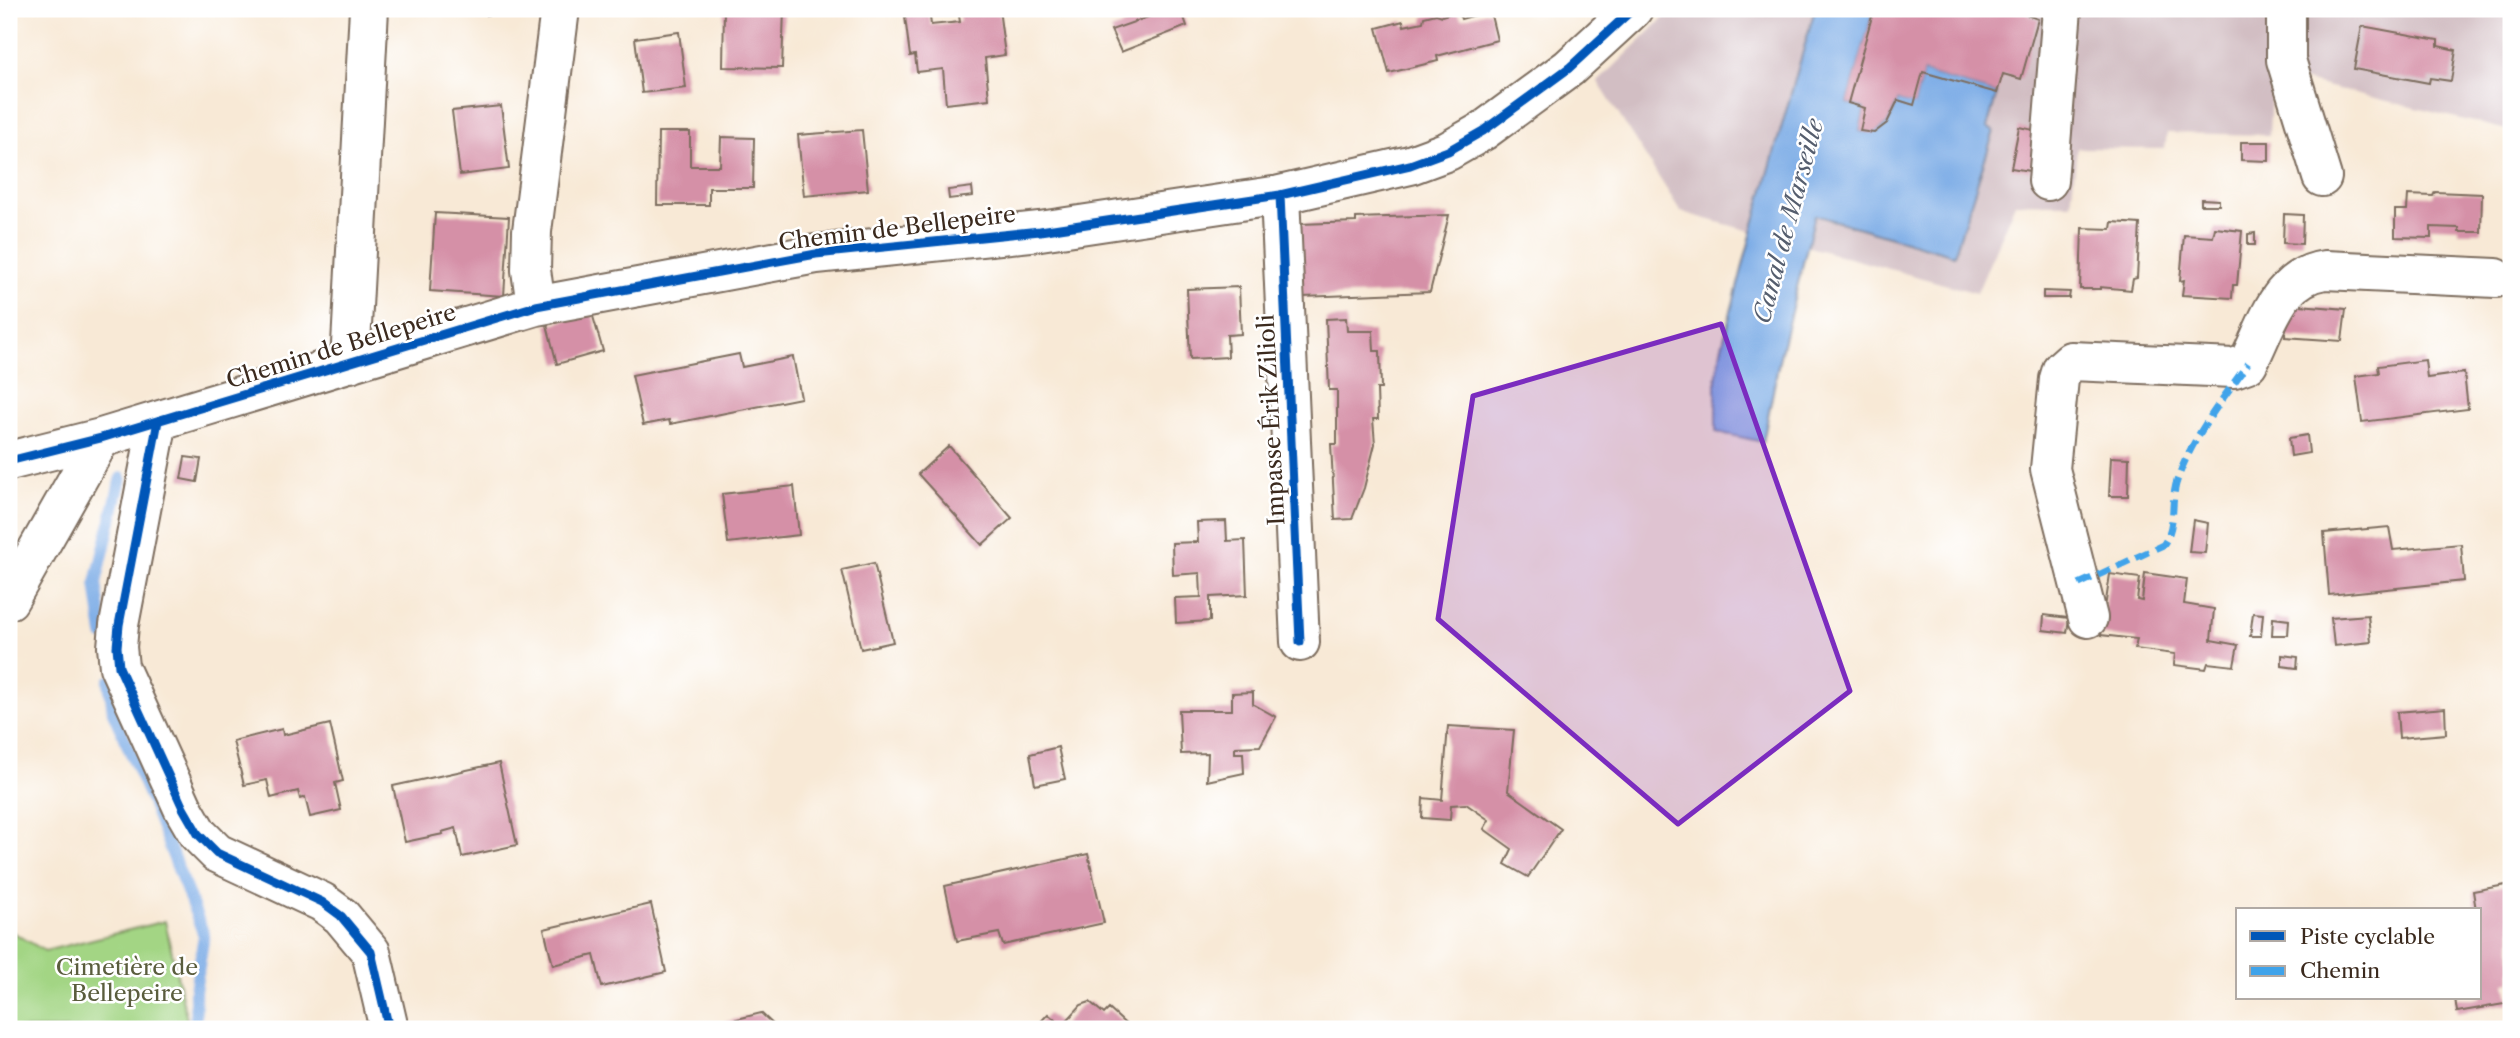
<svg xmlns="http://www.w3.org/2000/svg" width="2520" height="1038" font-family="'Libre Caslon Text',serif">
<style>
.industrial{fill:#d2bec3}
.green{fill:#a3d584;stroke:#6f8051;stroke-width:2}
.water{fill:#7cace6;stroke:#5c6b82;stroke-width:2}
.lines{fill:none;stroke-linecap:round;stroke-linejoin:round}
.stream{stroke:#7cace6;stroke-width:12}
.building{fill:#d590a7}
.minor-casing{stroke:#7d6d5e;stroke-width:42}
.minor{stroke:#fff;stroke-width:38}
.quiet{stroke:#3fa3ea;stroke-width:7;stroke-dasharray:14 7;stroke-linecap:butt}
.cycleway-casing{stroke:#fff;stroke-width:13}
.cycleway{stroke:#0057b8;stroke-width:9}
.marked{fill:#7b2cbf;fill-opacity:0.2;stroke:#7b2cbf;stroke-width:5;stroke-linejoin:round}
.labels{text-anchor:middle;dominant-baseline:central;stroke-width:5;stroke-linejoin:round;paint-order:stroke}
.street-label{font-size:23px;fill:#3b2a1e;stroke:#fff}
.park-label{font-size:23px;fill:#5a5d3d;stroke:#fff}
.water-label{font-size:24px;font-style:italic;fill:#555e6e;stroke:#fff}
</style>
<rect width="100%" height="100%" fill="#fff"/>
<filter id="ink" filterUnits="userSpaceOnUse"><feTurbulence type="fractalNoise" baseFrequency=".0143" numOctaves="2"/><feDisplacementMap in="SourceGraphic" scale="14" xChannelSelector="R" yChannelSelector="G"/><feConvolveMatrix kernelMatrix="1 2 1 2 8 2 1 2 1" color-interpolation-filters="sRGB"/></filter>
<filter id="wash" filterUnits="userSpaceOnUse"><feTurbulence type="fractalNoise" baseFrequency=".00686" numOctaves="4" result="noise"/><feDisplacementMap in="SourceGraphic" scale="28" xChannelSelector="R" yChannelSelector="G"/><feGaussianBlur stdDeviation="1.57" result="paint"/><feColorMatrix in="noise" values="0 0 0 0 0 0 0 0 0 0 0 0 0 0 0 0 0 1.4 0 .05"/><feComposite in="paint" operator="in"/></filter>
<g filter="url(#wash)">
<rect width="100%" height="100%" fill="#f8e9d6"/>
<path class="industrial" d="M1673,9H2511V131L2272,73L2269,135L2167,133L2165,149L2077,148L2071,204L2015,203L1977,293L1681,212L1598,82Z"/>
<path class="green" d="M165,921L189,1029H9V930L45,951Z"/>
<path class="water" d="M1815,9H1874L1848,103L1865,108L1860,131C1887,135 1888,121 1898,100L1914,104L1923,72L1997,93L1987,128L1994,131L1954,255L1815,215L1780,356L1763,442L1716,432V379L1721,350L1752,231Z"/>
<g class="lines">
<path class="stream" d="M103,635L96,583L121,478
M109,681L113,712L149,795L204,935L195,991L196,1029"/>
</g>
<g id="blocks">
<path class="building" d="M485,9H513V10L486,15Z
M724,9H784L782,68L723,67Z
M904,9H929L931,25L960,22L958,9H999L1005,55L985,58L989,99L946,104L943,69L917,72L915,55L910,56Z
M1171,9H1181L1187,26L1121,52L1111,30Z
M1874,9H2004L2019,13L2020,9H2028L2027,15L2038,19L2021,79L2003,74L1997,93L1923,72L1914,105L1898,100L1887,123L1874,133L1860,131L1865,108L1848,103Z
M1458,11L1461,19L1490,11L1497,40L1437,56L1438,61L1389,73L1377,28L1403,21L1404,26L1423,22L1424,17L1436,14L1442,16Z
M2362,26L2438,40V46L2456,50L2451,81L2430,78L2429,83L2354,69Z
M679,32L686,88L642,93L635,38Z
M501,106L509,169L460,175L452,111Z
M2019,127L2038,131L2030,171L2011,168Z
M862,130L868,190L804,196L798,135Z
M658,132H690V166H720L721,137L754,138L753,188H709V205H657Z
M2241,142H2269V161L2241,160Z
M972,187L973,196L949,199L948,190Z
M2435,192L2482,194L2481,232H2459V228L2431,227V238L2395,237V210H2407L2408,195L2433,196Z
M2201,199L2219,200V205H2201Z
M435,213L509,217L504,296L430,291Z
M2284,214L2303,215L2302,244L2283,243Z
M1449,215L1430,292L1302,297L1300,224L1356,222V218Z
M2112,222L2140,224L2137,278L2133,279L2131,290L2100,287V289H2080L2082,228L2111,229Z
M2215,228L2242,231L2237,285H2233L2232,298L2182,295L2184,280L2180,281L2184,235L2213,237Z
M2255,233V245H2248V234Z
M1239,287L1241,334L1227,335L1228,357L1190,359L1187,289Z
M2043,291L2070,292L2069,298H2043Z
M2288,304L2346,309L2342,341L2285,337Z
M592,313L603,351L557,364L547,325Z
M1346,318L1347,331H1373L1374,351H1380L1381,389H1377L1378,419H1373L1375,444L1364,488L1352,519L1335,520L1331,444H1337V390H1329L1326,319Z
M739,354L742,367L793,357L801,398L670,424L669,420L643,425L632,375Z
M2425,360L2427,378L2464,373L2468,409L2362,422L2356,376L2379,373L2378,366Z
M2307,435L2309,453L2291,456L2289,438Z
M949,446L1012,518L982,545L918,474Z
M185,457L201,459L197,482L181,479Z
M2111,457L2129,458L2128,496H2109Z
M794,486L799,535L728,543L722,494Z
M2193,520L2208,523L2205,553L2189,552Z
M1226,521L1227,541L1245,540L1247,595L1210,597V621L1176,623L1175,598L1201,597L1200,573L1173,575L1172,543L1198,542L1197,522Z
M2389,527L2393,550L2461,544L2464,581L2329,595L2324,533Z
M874,563L893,642L861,649L842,570Z
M2145,573L2187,579L2184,604L2214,609L2211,640L2238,645L2234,666L2208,663L2206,669L2174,665L2175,654L2135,649L2137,639L2101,635L2110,574L2140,578L2137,600L2142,601Z
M2253,613L2263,614L2261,636H2250Z
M2044,615L2069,618L2067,633L2043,630Z
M2368,615L2371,642L2334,646L2331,618Z
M2273,618L2289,620L2288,635H2272Z
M2282,655L2298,657L2297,668L2282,666Z
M1253,692V704L1276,717L1260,746L1235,747V753H1243L1244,773L1207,781L1208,753L1181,754L1179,710H1232V693Z
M2445,708L2446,734L2399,738L2397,712Z
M330,724L343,781L335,783L341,810L310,817L305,797L300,799L298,791L271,798L267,780L244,785L233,741L282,729L283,735Z
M1448,726L1514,730L1508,791L1561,829L1528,877L1505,864L1512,849L1484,829L1489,820L1466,804L1451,805L1450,820L1422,818L1423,798L1442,800Z
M1058,747L1065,779L1035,785L1030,754Z
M499,763L517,845L462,857L456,828L442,832L443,834L405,842L393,786Z
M1088,854L1104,923L1003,945L999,933L957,941L945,886Z
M2511,884V982L2506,983L2510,1003L2457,1012L2455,998H2480V910H2476L2473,891Z
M651,904L666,972L602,987L594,955L553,965L544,929Z
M1090,1002L1104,1014L1109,1009L1131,1029H1034L1048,1014L1062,1026L1081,1005Z
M761,1013L778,1029H727L725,1022Z"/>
</g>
</g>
<g filter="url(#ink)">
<use href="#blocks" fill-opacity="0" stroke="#7d6d5e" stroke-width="2"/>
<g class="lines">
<g class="minor-casing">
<path id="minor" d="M2286,9V60L2322,177
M2048,181L2062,9
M1280,195L1300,642
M536,306L531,270L532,231L560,9
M350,363L369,9
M158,421L119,625L117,647L119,667L183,808L198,834L217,853L322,902L341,916L371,952L389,1029
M9,461L101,438L536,306L816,254L1040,231L1280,195L1410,165L1448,151L1483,131L1569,68L1633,9
M9,600L101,438
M2088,618L2050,469L2059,379L2062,369L2071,361L2234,368L2248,363C2268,325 2277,277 2325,270L2496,278"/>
</g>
<use href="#minor" class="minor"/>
<path class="quiet" d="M2079,584L2163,545C2178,525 2169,500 2178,478C2193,436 2223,399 2248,363"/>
<g class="cycleway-casing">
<path id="cycleway" d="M1280,195L1300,642
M158,421L119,625L117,647L119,667L183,808L198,834L217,853L322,902L341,916L371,952L389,1029
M9,461L101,438L536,306L816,254L1040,231L1280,195L1410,165L1448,151L1483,131L1569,68L1633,9"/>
</g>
<use href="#cycleway" class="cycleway"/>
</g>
</g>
<path class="marked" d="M1721,324L1850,691L1678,824L1438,619L1473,396Z"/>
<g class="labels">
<g class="street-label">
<text transform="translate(897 228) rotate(-7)">Chemin de Bellepeire</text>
<text transform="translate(341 346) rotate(-17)">Chemin de Bellepeire</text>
<text transform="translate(1271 420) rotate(-93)">Impasse Érik Zilioli</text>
</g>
<g class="park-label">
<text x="127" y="967">Cimetière de<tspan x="127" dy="26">Bellepeire</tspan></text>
</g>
<g class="water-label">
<text transform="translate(1788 221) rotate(-75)">Canal de Marseille</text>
</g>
</g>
<rect width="2520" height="1038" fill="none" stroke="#fff" stroke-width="35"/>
<rect x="2236" y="908" width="245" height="91" fill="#ffffff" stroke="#b1aaa5" stroke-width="2"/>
<rect x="2250" y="931" width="35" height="10" fill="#0057b8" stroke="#b1aaa5" stroke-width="2"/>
<text x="2300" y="944" font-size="21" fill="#3b2a1e">Piste cyclable</text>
<rect x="2250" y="966" width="35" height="10" fill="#3fa3ea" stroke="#b1aaa5" stroke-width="2"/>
<text x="2300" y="978" font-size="21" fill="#3b2a1e">Chemin</text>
</svg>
